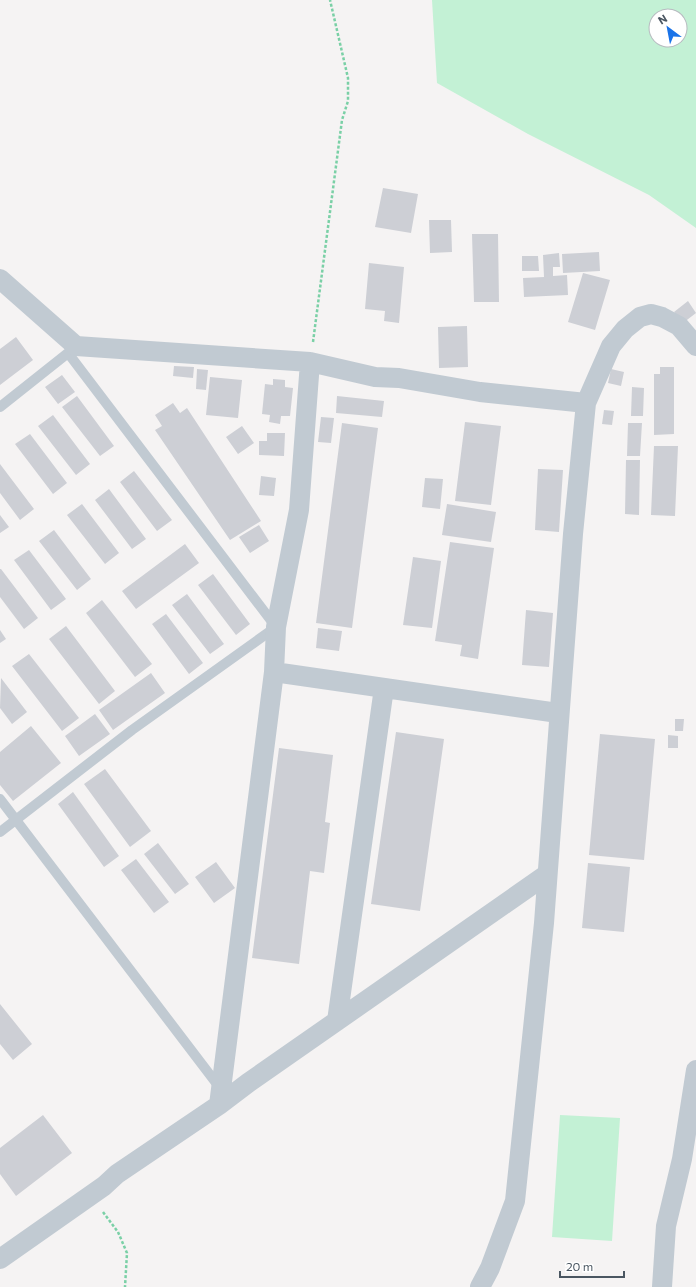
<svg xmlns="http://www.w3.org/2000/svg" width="696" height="1287" font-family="Commissioner,sans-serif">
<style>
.green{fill:#c3f1d5;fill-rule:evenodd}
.building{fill:#cdcfd5}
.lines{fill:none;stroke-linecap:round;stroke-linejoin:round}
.path{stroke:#7ad0a6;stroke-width:2.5;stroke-dasharray:3 2;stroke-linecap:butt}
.service{stroke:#c1cad2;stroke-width:10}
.minor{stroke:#c1cad2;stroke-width:20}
</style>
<rect width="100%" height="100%" fill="#f5f3f3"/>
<path class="green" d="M432,0H696V228L649,195L528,134L437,83ZM656,16H680V40H656Z
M560,1115L620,1118L612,1241L552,1237Z"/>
<path class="building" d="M383,188L418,194L411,233L375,227Z
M429,220H451L452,252L430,253Z
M472,234H498L499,302H474Z
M599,252L600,271L563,273L562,254Z
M559,253L560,267H553V276L567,275L568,295L524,297L523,278L544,277L543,255Z
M522,256H538L539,271H522Z
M369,263L404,267L399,323L384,321L385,311L365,309Z
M583,273L610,280L595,330L568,322Z
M688,301L696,313L683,323L674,312Z
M467,326L468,367L439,368L438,327Z
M16,337L33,360L0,385V349Z
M174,366L194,367L193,378L173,376Z
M660,367H674V434L654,435V374H660Z
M197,369L208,370L206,390L196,389Z
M611,369L624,372L621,386L608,383Z
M62,375L75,392L58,404L45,387Z
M210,377L242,380L238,418L206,415Z
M273,379L285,380V387L293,388L290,416H281L280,424L269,422L270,415L262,414L265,384L273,385Z
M632,387L644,388L643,416H631Z
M77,396L114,446L100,456L62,407Z
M337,396L384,401L382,417L336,413Z
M173,403L180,413L187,408L261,521L230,540L155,430L162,426L155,415Z
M604,410L614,411L612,425L602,424Z
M53,415L90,464L76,475L38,426Z
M321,417L334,418L331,443L318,442Z
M465,422L501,426L491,505L455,501Z
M342,423L378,428L352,628L316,623Z
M628,423H642L640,456H627Z
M242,426L254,443L238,454L226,437Z
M267,433H285L284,456L259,455V441H267Z
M30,434L67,483L53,494L15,444Z
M654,446H678L675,516L651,515Z
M626,460H640L639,515L625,514Z
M0,464L34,509L20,520L0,493Z
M538,469L563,470L559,532L535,530Z
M134,471L172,520L157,531L120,482Z
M261,476L276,478L274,496L259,495Z
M425,478L443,479L440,509L422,507Z
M109,489L146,539L132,549L95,500Z
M82,504L119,553L105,564L67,515Z
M447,504L496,512L491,542L442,535Z
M0,515L9,527L0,533Z
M259,525L269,541L250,553L239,537Z
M54,530L91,579L77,590L39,541Z
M450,542L494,548L478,659L460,656L462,645L435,641Z
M185,544L199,563L136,609L122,591Z
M29,550L66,599L51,610L14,560Z
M413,557L441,561L432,628L403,625Z
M0,569H1L38,618L24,629L0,597Z
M213,574L250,624L236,635L198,585Z
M187,594L224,644L210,654L172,605Z
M102,600L152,664L135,677L86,613Z
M526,610L553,613L549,667L522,665Z
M166,614L203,663L189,674L152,624Z
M66,626L115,691L99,704L49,639Z
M318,628L342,631L339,651L316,648Z
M0,630L6,639L0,643Z
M29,654L79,718L62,731L12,666Z
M151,673L165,693L113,730L99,710Z
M1,678L27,712L12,724L0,708Z
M95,714L110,734L79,756L65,736Z
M675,719H684L683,731H675Z
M31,726L61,763L13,801L0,785V752Z
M396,732L444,739L420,911L371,904Z
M600,734L655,739L644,860L589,855Z
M668,735L678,736V748H668Z
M279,748L333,755L325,822L330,823L324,873L310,871L299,964L252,958Z
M105,769L151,831L130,847L84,784Z
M73,792L119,856L104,867L58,804Z
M158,843L189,884L175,894L144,854Z
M136,859L169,902L154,913L121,870Z
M216,862L235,888L214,903L195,877Z
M588,863L630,867L624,932L582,928Z
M0,1004L32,1044L13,1060L0,1044Z
M43,1115L72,1153L16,1196L0,1174V1148Z"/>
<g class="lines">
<path class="path" d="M313,342L342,120L348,101V78L330,0
M103,1212L118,1232L127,1253L125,1287"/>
<path class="service" d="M0,407L73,349
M0,799L220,1088
M0,832L132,730L276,627L68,353"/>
<path class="minor" d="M0,279L76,346L310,362L375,377L399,378L480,392L586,403
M274,672L558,713
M337,1021L384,688
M219,1105L274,672L276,627L299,510L310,362
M0,1259L104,1186L117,1174L219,1105L248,1083L546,875
M480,1287L490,1268L515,1201L544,923L573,534L586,403L611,346L625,329L640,317L651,314L662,317L679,326L696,346
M662,1287L666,1226L682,1159L696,1070"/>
</g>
<g transform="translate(668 28) rotate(328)"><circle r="19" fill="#ffffff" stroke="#b7bbc0"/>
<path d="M0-3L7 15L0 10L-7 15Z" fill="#1a73e8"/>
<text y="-6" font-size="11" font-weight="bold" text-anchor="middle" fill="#4a5661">N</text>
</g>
<path d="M560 1271v6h64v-6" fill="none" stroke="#4a5661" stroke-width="2"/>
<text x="566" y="1271" font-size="12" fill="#4a5661" stroke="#ffffff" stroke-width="3" paint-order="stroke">20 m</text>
</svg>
